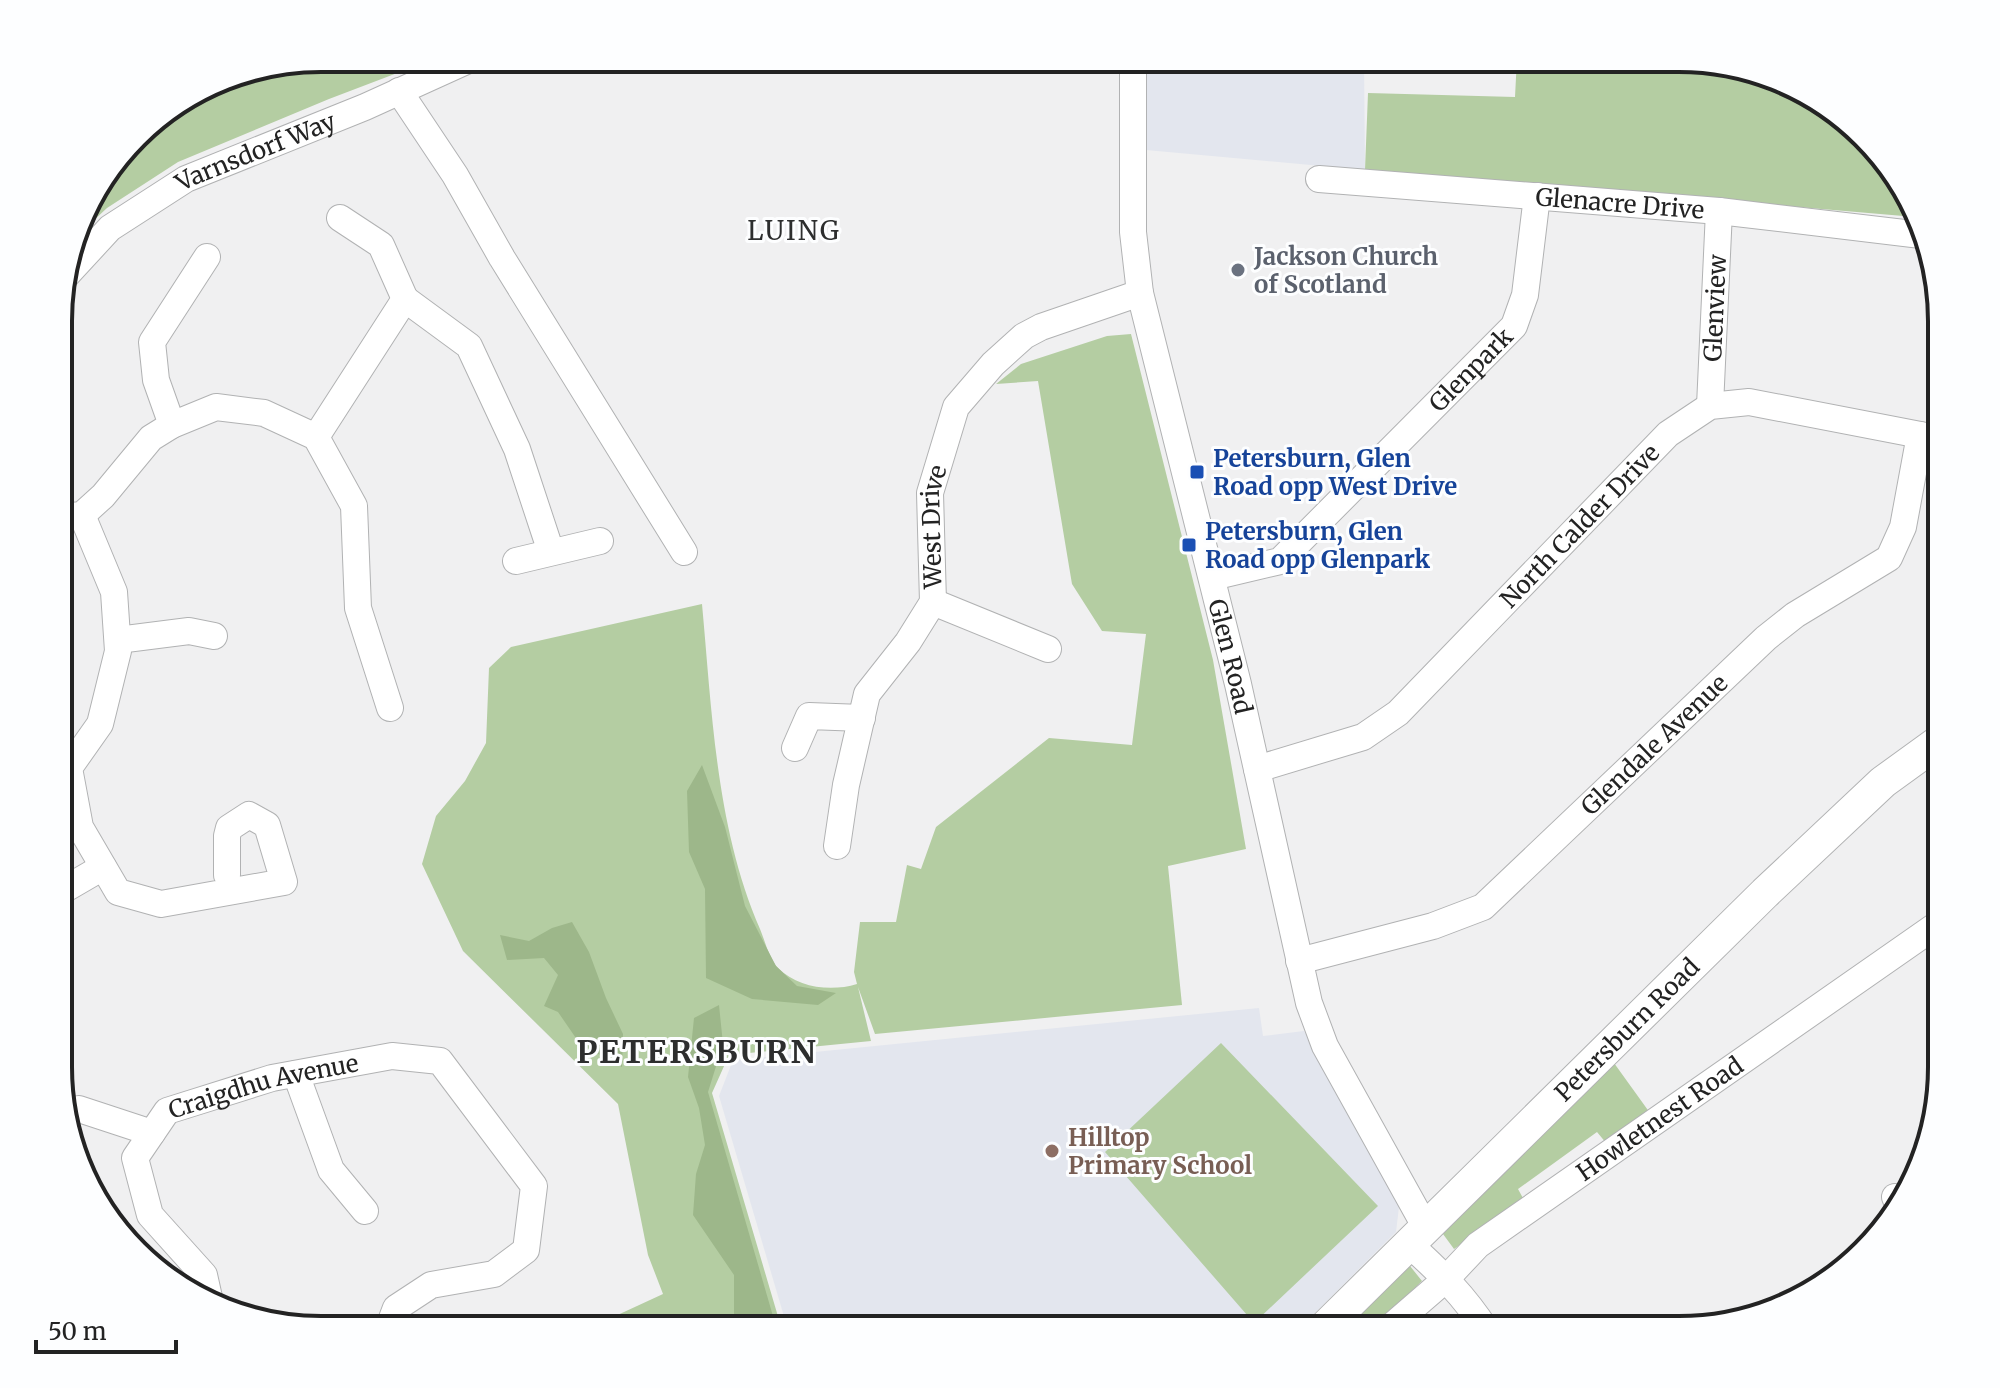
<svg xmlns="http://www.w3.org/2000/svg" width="2000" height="1388" font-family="Merriweather,serif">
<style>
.built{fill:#e3e6ee}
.green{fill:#b4cda2}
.forest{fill:#9db78a}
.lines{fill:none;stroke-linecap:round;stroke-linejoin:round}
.minor-casing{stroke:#b1b2b3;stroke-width:28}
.major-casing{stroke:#b1b2b3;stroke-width:34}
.minor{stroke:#fff;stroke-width:26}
.major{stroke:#fff;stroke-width:32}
.worship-dot{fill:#6b7280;stroke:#fdfeff;stroke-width:3}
.transit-dot{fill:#1a4fb4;stroke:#fdfeff;stroke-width:3}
.education-dot{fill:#8d6e63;stroke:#fdfeff;stroke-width:3}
.labels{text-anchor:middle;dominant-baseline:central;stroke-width:6;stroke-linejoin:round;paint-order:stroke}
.street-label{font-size:24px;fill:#232323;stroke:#fdfeff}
.worship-label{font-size:24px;font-weight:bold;fill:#5b616d;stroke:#fdfeff;text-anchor:start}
.transit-label{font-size:24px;font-weight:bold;fill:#164399;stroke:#fdfeff;text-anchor:start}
.education-label{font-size:24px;font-weight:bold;fill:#785e54;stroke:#fdfeff;text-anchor:start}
.neighbourhood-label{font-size:26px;letter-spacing:2px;fill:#2d2e2e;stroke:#fdfeff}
.district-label{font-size:32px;font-weight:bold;letter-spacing:2px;fill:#2d2e2e;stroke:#fdfeff}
.rim{fill:none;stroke:#232323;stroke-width:4}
</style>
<rect width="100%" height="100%" fill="#f0f0f1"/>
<path class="built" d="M1146,58H1364L1365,170L1146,150Z
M1259,1008L1263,1036L1304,1031L1399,1207L1396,1232L1298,1330H788L719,1096L733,1060Z"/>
<path class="green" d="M321,58H346L350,62L361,65L434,59L329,99L178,162L107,208L75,238L85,204L147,124L221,78Z
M1517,58L1696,59L1764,72L1839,112L1907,190L1915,217L1365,170L1368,93L1515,97Z
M1131,334L1213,660L1246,849L1168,866L1182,1005L875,1034L858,987L871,1041L729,1055L712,1093L782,1330H585L663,1294L648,1255L618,1104L463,951L422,864L436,816L465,781L486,743L489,668L511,647L702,604C712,712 716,828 760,929C765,941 769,958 778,968C798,988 831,992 857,984L854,972L860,922H896L907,865L921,869L936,827L1049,738L1132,745L1146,634L1102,631L1072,584L1038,381L996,384L1021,364L1107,336Z
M1221,1043L1378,1206L1254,1323L1105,1152Z
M1614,1063L1650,1113L1607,1144L1597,1132L1518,1189L1524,1200L1454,1249L1443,1234Z
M1410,1266L1422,1281L1371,1330H1344Z"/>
<path class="forest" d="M702,765L725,827L745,906L776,966L797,986L836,993L818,1005L752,999L706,978L705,889L689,852L687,791Z
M572,922L589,952L606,998L623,1034L622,1067L580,1044L558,1012L544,1006L558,975L544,958L507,960L500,935L529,941L552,928Z
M719,1005L723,1044L708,1092L777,1330H734V1275L693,1215L696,1174L705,1145L699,1108L688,1077L694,1018Z"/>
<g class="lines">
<g class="minor-casing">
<g id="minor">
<path id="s1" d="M1133,58V232L1140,293L1238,684L1309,1003L1325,1046L1426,1228"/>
<path d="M399,91L455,175L502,258L684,552"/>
<path id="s2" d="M1319,179L1719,211L1921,235"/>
<path d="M340,218L381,245L405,299"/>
<path id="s3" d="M62,280L110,228L186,179L365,107L473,58"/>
<path d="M405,299L469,346L517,449L551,552"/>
<path id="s4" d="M1710,406L1719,211"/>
<path d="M172,425L156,380L152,342L207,257"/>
<path d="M316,437L405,299"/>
<path d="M82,515L114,592L118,651L100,724L69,768L80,827L118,892L161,904L284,882L267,825L249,815L229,828L227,836V875"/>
<path d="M60,517L82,515L103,496L151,438L172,425L216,407L264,413L316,437L354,506L358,608L390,708"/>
<path d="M516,561L600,541"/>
<path id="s5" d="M1212,577L1280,561L1514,326L1525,295L1537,196"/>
<path d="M933,602L1048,649"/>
<path d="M118,640L189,631L214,636"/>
<path d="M795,748L809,716L862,718"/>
<path id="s6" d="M1257,769L1363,737L1398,713L1668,434L1710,406L1749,402L1941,439"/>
<path id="s7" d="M837,846L846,785L867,694L908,642L933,602L930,493L956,407L993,364L1024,336L1041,327L1140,293"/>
<path d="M60,892L103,867"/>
<path id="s8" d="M1299,961L1433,926L1483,907L1766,638L1795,615L1889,558L1903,527L1920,435"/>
<path d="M296,1074L331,1170L365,1211"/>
<path d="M65,1116L79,1109L152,1133"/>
<path d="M1895,1197L1899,1206"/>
<path d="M1410,1245C1439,1271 1465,1297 1486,1330"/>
<path id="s9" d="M210,1302L204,1275L150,1215L135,1158L167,1111L272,1078L392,1056L440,1061L534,1186L526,1250L494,1274L431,1285L396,1308L388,1329"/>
<path id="s10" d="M1387,1330L1446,1279L1478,1245L1941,922"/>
</g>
</g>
<g class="major-casing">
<g id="major">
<path id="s11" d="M1322,1330L1765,893L1883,782L1941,740"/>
</g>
</g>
<use href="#minor" class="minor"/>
<use href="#major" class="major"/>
</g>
<circle class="worship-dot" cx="1238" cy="270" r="8"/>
<g class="transit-dot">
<rect x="1189" y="464" width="16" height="16" rx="4"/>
<rect x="1181" y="537" width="16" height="16" rx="4"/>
</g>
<circle class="education-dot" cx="1052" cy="1151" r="8"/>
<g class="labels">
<g class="street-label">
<text stroke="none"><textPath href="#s3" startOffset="236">Varnsdorf Way</textPath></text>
<text stroke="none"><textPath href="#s2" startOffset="302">Glenacre Drive</textPath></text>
<text stroke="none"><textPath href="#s4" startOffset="98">Glenview</textPath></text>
<text stroke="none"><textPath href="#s5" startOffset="340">Glenpark</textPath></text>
<text stroke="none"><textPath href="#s7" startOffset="344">West Drive</textPath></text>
<text stroke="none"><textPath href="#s6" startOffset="414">North Calder Drive</textPath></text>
<text stroke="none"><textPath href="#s1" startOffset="610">Glen Road</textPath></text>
<text stroke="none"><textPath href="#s8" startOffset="428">Glendale Avenue</textPath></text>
<text stroke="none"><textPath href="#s11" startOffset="428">Petersburn Road</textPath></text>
<text stroke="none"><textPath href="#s9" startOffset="324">Craigdhu Avenue</textPath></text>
<text stroke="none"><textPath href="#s10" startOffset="346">Howletnest Road</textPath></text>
</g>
<g class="worship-label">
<text x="1254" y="256">Jackson Church<tspan x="1254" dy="28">of Scotland</tspan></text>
</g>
<g class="transit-label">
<text x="1213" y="458">Petersburn, Glen<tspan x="1213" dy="28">Road opp West Drive</tspan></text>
<text x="1205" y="531">Petersburn, Glen<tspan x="1205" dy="28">Road opp Glenpark</tspan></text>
</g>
<g class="education-label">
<text x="1068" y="1137">Hilltop<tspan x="1068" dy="28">Primary School</tspan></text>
</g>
<g class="neighbourhood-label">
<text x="794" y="230">LUING</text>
</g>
<g class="district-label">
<text x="697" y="1052">PETERSBURN</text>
</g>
</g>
<path d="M0 0H2000V1388H0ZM321 72H1679A249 249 0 0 1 1928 321V1067A249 249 0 0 1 1679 1316H321A249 249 0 0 1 72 1067V321A249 249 0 0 1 321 72Z" fill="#fdfeff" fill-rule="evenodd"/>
<path class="rim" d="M321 72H1679A249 249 0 0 1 1928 321V1067A249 249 0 0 1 1679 1316H321A249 249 0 0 1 72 1067V321A249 249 0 0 1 321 72Z"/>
<path d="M36 1340v12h140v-12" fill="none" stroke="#232323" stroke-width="4"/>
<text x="48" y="1340" font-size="24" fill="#232323" stroke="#fdfeff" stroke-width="6" paint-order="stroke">50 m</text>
</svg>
